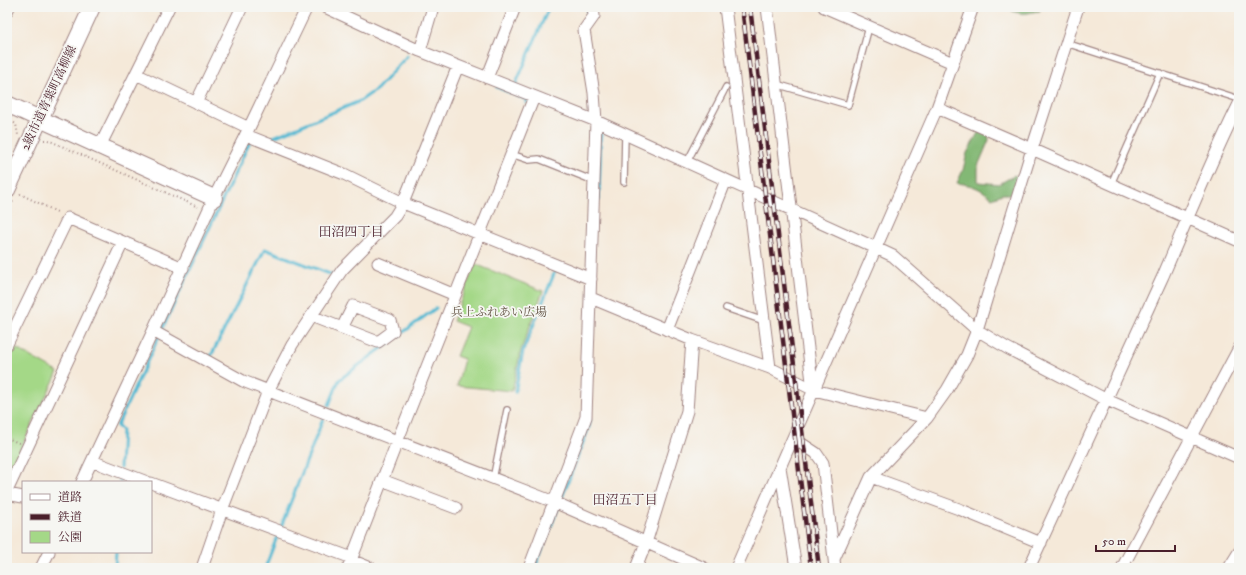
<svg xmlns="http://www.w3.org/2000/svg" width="1246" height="575" font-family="'IM FELL DW Pica','Noto Serif JP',serif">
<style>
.green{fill:#a4d887;stroke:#777c59}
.forest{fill:#83b874;stroke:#666c50}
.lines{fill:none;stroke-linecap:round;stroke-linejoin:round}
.stream{stroke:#55bad3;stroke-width:3}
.lane-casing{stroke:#a08482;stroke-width:8}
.street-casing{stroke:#a08482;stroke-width:13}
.secondary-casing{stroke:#a08482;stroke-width:18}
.path{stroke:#a08482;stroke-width:2;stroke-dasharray:1 3;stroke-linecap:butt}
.lane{stroke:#fff;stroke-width:5.5}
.street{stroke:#fff;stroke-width:11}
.secondary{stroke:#fff;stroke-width:16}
.rail-casing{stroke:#4a1f2b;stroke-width:4.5}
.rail{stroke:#f6f6f2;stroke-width:3;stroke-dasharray:9;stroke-linecap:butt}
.labels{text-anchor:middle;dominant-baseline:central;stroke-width:3.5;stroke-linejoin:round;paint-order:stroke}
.street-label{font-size:12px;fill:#4a1f2b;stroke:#f6f6f2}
.park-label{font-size:12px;fill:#655647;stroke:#f6f6f2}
.neighbourhood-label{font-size:13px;fill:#4a1f2b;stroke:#f6f6f2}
</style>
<rect width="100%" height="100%" fill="#f6f6f2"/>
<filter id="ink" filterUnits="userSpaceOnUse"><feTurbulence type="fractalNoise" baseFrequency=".025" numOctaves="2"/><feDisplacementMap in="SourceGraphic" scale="8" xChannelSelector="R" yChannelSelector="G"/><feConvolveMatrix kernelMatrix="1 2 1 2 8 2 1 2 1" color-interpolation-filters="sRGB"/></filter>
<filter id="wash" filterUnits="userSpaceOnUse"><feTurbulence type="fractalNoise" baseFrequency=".012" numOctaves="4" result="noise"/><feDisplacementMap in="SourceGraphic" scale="16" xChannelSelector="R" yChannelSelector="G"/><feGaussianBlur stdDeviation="0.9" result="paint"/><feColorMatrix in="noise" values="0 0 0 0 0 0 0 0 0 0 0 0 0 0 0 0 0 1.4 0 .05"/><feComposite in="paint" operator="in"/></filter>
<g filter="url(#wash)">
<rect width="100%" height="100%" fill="#f5e9d9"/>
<path class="green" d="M475,264L543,291L521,350L512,391L457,386L464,359L456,356L468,327L453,321Z
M15,348L58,372L7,476V364Z"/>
<path class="forest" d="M1011,7H1039L1040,11C1027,12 1027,16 1012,11Z
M979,131L988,132L989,140L978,166V182L999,184L1015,175L1020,180L1016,190L1012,194H1002L992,198C980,188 973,185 957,183L963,170L967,153Z"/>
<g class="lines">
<path class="stream" d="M587,7L588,19
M515,86L549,7
M497,87L528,100L526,103
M267,138L269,139L360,101L377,89L407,56
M599,200L601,126
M210,358L265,249L335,276
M695,376L698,348L695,347
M515,392L523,351L556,269
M329,405L339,380L436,308
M120,468L122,430L117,426L251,139
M120,482V474
M281,527L323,419
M115,568L116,552
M265,568L277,537
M535,568L589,427L590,420"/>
</g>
</g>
<g filter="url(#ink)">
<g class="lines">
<g class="lane-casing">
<path id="lane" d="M1066,43L1239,99
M776,84L848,105L869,27
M511,154L529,160L539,159L594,181
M687,162L726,87
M624,182L625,134
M1111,184L1160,73
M726,308L764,321
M493,479L507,410"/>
</g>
<g class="street-casing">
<path id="street" d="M325,7L420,51L596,121L876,248L893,256L977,330L1007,348L1107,400L1239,458
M725,7L770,368
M767,7L813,390
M824,7L953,63
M7,11L9,7
M420,51L433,7
M136,74L249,128
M487,78L515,7
M196,103L242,7
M937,108L1032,149L1239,241
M246,135L344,174L403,203L591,279
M100,146L169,7
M378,263L455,295
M591,298L692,340L770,368L814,390L927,418
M311,316L378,342L393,331L390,320L353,306L342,328
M667,330L726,180
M153,331L243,381L554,502L704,568
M7,344L68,218L183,268
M793,438L816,453L823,463L835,568
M92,461L147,482
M780,467L796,568
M871,477L959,509L1041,543
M382,480L456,508
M82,482L153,331L214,198L249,128L307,7
M151,483L352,558
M7,491L123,242
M7,494L23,497
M834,559L871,477L927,418L947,390L967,355L977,330L1032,149L1078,7
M351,560L371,568
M41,568L49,552
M202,568L222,510L268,391L292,345L342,270L395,216L403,203L458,66
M348,568L397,442L534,97
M529,568L586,417L596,121L594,93L584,30L594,16L593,7
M636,568L646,543L687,411L692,340
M736,568L937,108L973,7
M1029,568C1074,471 1119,374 1163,276C1188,218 1211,160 1239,104
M1122,568L1239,348
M1229,568L1239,552"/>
</g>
<g class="secondary-casing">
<path id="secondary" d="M7,104L214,198
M7,190L92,7"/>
</g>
<path class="path" d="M14,123L16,124L18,135
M44,140H48L198,207
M20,194L59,213
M7,213L13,201
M7,438L19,443
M7,566L14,568"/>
<use href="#lane" class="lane"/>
<use href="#street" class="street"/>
<use href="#secondary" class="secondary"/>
<g class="rail-casing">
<path id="rail" d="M742,7L811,568
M750,7L819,568"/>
</g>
<use href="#rail" class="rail"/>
</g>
</g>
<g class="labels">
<g class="street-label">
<text transform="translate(49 98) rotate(-65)">2級市道青葉町高柳線</text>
</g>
<g class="park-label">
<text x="499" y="312">兵上ふれあい広場</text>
</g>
<g class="neighbourhood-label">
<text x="351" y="232">田沼四丁目</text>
<text x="625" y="500">田沼五丁目</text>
</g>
</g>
<rect width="1246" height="575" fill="none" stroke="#f6f6f2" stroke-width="24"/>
<rect x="22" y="481" width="130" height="72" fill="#f6f6f2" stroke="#b1a0a2"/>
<rect x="30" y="494" width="20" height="6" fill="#ffffff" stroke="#b1a0a2"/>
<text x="58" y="501" font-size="12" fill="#4a1f2b">道路</text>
<rect x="30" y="514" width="20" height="6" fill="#4a1f2b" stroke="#b1a0a2"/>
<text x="58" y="521" font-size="12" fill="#4a1f2b">鉄道</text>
<rect x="30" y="531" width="20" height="12" fill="#a4d887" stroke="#b1a0a2"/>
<text x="58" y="541" font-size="12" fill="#4a1f2b">公園</text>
<path d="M1096 545v6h79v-6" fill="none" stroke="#4a1f2b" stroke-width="2"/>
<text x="1102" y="545" font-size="12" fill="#4a1f2b" stroke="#f6f6f2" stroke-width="3" paint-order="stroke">50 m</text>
</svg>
